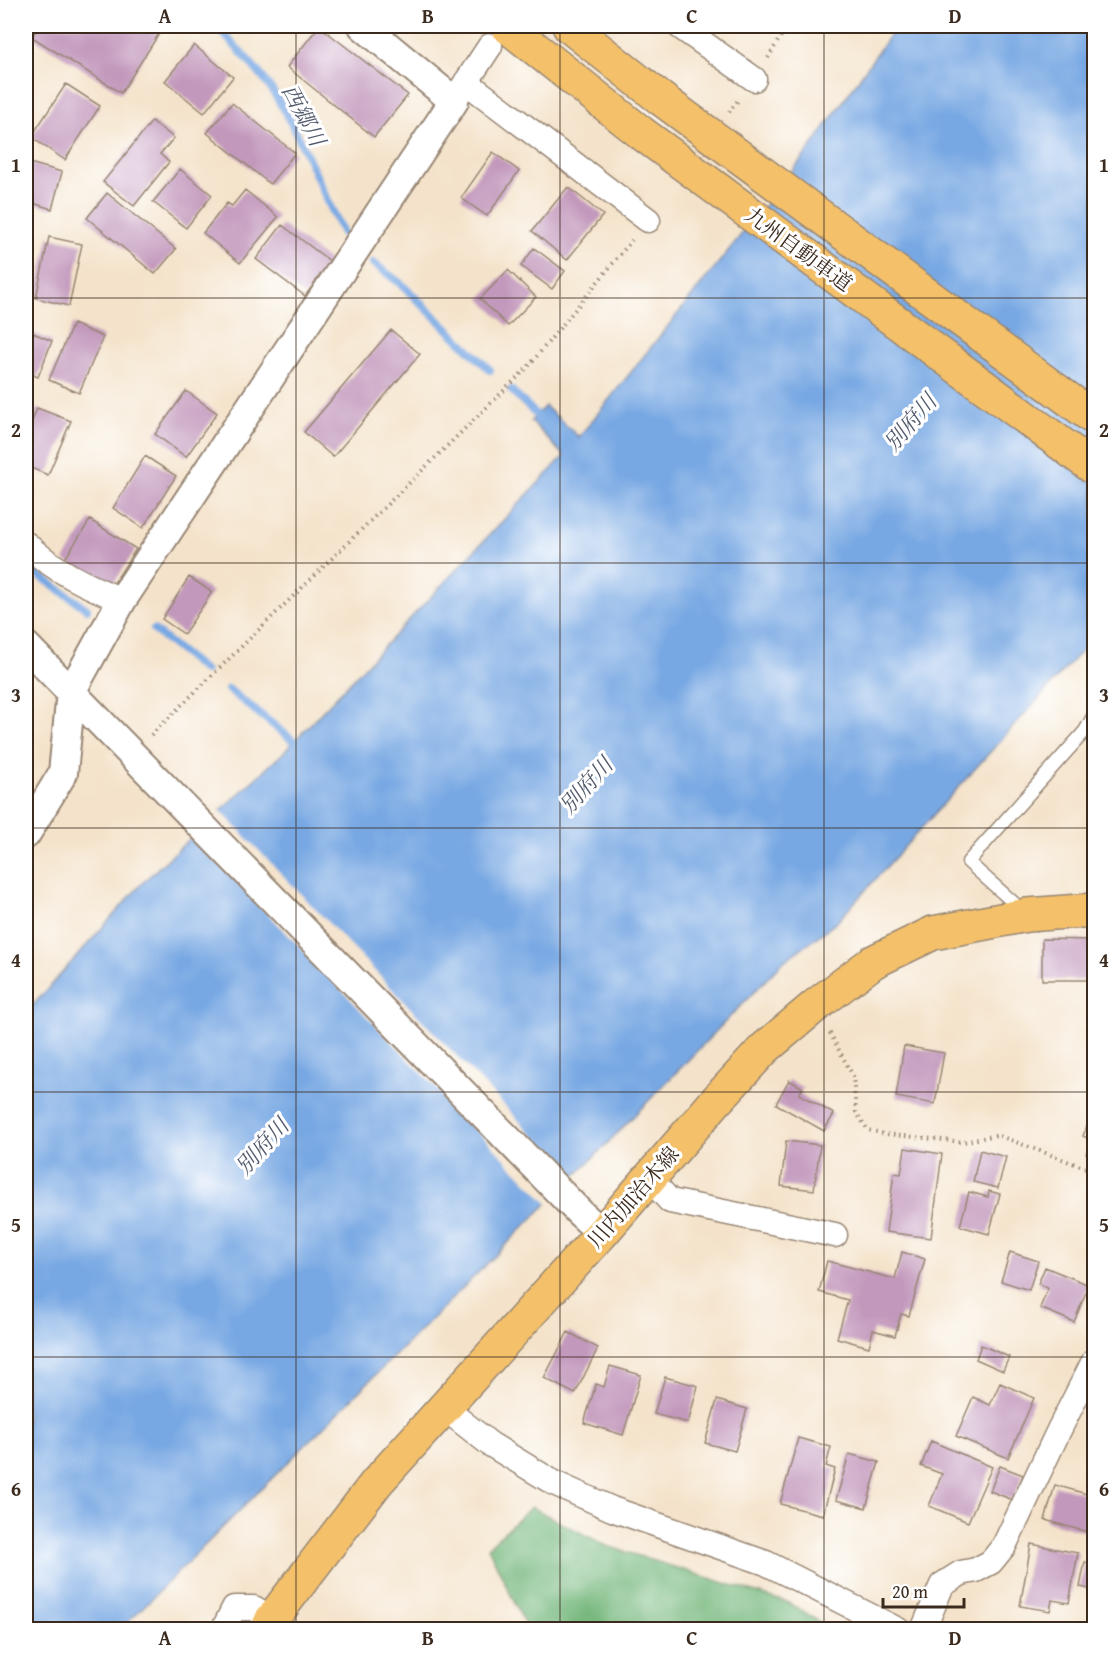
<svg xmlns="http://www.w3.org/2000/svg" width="1120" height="1655" font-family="'Gentium Book Plus','Noto Serif JP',serif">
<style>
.forest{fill:#72b679;stroke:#56704c;stroke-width:1.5}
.water{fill:#78a8e3;stroke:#5a6980;stroke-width:1.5}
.pier{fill:#f4e3ca}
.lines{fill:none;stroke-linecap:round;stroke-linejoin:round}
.stream{stroke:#78a8e3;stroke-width:8}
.building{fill:#c298bc}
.service-casing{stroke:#988674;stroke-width:15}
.minor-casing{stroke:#988674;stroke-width:27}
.tertiary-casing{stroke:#988674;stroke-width:32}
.primary-casing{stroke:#988674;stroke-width:36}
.motorway-casing{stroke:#988674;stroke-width:36}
.path{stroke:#988674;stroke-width:4;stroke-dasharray:1.5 4.5;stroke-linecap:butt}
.service{stroke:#fff;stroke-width:12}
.minor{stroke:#fff;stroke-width:24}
.tertiary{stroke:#fff;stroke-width:28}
.primary{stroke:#f4c16a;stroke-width:33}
.motorway{stroke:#f4c16a;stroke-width:33}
.motorway-bridge-casing{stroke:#988674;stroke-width:36;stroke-linecap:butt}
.motorway-bridge{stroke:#f4c16a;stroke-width:33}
.grid{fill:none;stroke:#3b2a1e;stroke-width:1.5;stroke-opacity:0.55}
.labels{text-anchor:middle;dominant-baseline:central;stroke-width:6;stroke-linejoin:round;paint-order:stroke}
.street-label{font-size:21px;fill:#3b2a1e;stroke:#fff}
.water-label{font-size:22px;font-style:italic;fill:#535c6d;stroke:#fff}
.neatline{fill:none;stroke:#3b2a1e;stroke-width:2}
.grid-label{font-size:20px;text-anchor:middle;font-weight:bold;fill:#3b2a1e}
</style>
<rect width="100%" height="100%" fill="#fff"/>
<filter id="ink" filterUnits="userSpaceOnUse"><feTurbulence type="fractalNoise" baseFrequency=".0167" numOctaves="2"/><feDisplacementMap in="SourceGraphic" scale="12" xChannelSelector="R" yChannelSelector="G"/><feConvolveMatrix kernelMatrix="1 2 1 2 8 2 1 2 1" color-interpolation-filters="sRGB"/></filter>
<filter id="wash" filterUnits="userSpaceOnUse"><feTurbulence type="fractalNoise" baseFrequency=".008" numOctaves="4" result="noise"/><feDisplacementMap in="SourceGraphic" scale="24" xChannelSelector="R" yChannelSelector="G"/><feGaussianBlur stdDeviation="1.35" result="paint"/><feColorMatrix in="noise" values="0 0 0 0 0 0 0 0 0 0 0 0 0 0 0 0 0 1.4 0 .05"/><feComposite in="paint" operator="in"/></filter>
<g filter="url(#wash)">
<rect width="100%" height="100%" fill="#f4e3ca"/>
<path class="forest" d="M531,1507L607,1546L789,1603L831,1629H527L488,1547Z"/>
<path class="water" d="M896,26H1094V637L836,923L784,961L599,1152L121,1629L26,1630V1013L144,881L282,754L564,456L531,421L545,406L579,437L809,150Z"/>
<path class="pier" d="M218,808L576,1180L550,1206L190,833Z"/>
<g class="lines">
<path class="stream" d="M216,26C240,51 266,77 283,108C306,148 322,192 343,233
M373,263L400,283L490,370
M511,390L545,423
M26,566L87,609
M154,630L205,671
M228,689L300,746"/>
</g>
<g id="blocks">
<path class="building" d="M39,26H164L121,93L32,37Z
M319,26L408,95L374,137L287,67Z
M194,45L233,77L204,113L165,81Z
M66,84L100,106L65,160L31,137Z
M232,103L295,153L270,184L207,133Z
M152,121L174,138L160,154L169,162L134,206L103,182Z
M493,152L519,171L487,216L461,198Z
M26,162L62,172L52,209L26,201Z
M180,169L212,195L186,228L153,202Z
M568,187L603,215L567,260L532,231Z
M245,190L278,217L240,263L203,233L227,203L232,206Z
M107,193L176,249L155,274L87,218Z
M282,225L331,262L305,296L256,259Z
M49,237L82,244L69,306L36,298Z
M534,248L565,271L552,289L521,266Z
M508,270L536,297L508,326L480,299Z
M73,324L103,337L79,393L49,380Z
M26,330L52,341L38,377L26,372Z
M391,330L420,354L333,457L304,432Z
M186,391L217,413L186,457L155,434Z
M37,408L71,421L48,475L26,466V456L28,449L26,448V437Z
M145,456L176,476L143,528L113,508Z
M90,520L136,549L110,589L64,560Z
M189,577L212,592L184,634L162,619Z
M1042,939L1092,940V980H1042Z
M904,1046L944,1053L935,1104L896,1097Z
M789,1080L803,1088L799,1094L834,1114L824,1131L776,1104Z
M1094,1108V1158L1086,1154L1092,1140L1083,1136Z
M786,1141L820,1145L814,1190L781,1186Z
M905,1148L942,1154L931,1238L886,1232L894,1173L901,1174Z
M980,1150L1006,1157L998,1188L973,1182Z
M989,1191L1000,1194L989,1234L960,1226L969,1192L988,1197Z
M902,1252L925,1259L909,1316L901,1314L895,1336L873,1330L869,1347L837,1338L848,1300L819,1292L827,1261L895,1279Z
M1010,1252L1038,1261L1029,1290L1001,1281Z
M1045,1267L1089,1285L1074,1322L1040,1308L1048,1288L1038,1284Z
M568,1332L598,1348L575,1394L544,1378Z
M981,1345L1009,1357L1003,1371L976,1359Z
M610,1366L641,1375L623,1435L584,1423L596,1384L604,1387Z
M665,1377L698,1386L688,1423L654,1414Z
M1000,1383L1034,1398L1008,1458L956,1436L973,1397L990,1405Z
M717,1400L747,1409L735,1451L705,1443Z
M798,1438L831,1447L826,1466L835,1469L823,1515L780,1504Z
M931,1441L992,1467L968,1522L929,1506L942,1474L921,1466Z
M849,1454L879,1462L866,1508L836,1500Z
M1000,1466L1023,1475L1013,1500L990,1491Z
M1055,1485L1094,1496V1534L1045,1520Z
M1031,1544L1078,1553L1069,1603L1052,1600L1050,1611L1020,1606Z
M1085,1562L1094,1564V1590L1080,1587Z"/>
</g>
</g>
<g filter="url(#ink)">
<use href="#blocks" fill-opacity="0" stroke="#988674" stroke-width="1.5"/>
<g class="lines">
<g class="service-casing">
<path id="service" d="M1024,912L968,862L1085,731L1094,715"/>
</g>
<g class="minor-casing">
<path id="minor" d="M679,26L754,79
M466,82L648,220
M457,96L490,46
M26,544C53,570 87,586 122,600
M650,1179L670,1201L835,1235
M443,1407L490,1444L554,1483L612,1509L766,1563L898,1630
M223,1630L234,1608H254L272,1619
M923,1630L942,1585L961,1573L976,1570L991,1562L1004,1546L1059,1430L1094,1361"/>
</g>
<g class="tertiary-casing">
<path id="tertiary" d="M26,646L580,1213L602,1233
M26,834L63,773L71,692L122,600L454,101L363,26"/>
</g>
<g class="primary-casing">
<path id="primary" d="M267,1630L272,1619L377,1482L602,1233L716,1101L764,1049L815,1006L873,962L933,933L1027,915L1094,910"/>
</g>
<g class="motorway-casing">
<path id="motorway" d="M507,26L640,132
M569,26L660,98"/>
</g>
<path class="path" d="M768,58L787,26
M729,112L739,99
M151,735L528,367L632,240
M830,1033L853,1076L856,1112L868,1130L885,1134L963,1142L997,1135L1094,1171"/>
<use href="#service" class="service"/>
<use href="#minor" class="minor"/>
<use href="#tertiary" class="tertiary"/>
<use href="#primary" class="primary"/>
<use href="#motorway" class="motorway"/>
<g class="motorway-bridge-casing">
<path id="motorway-bridge" d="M660,98L1094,418
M640,132L1094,468"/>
</g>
<use href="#motorway-bridge" class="motorway-bridge"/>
</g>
</g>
<path class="grid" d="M296,26V1630M560,26V1630M824,26V1630M26,298H1094M26,563H1094M26,828H1094M26,1092H1094M26,1357H1094"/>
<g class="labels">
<g class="street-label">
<text transform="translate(799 249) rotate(36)">九州自動車道</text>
<text transform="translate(633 1197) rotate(-49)">川内加治木線</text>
</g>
<g class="water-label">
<text transform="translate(304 115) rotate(62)">西郷川</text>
<text transform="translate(910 422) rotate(-49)">別府川</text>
<text transform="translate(586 785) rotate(-48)">別府川</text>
<text transform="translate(262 1146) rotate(-48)">別府川</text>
</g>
</g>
<rect width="1120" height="1655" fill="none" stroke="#fff" stroke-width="66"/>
<path d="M883 1598v9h81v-9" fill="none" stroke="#3b2a1e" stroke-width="3"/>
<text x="892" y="1598" font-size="18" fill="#3b2a1e" stroke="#ffffff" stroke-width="4.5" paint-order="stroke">20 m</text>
<rect x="33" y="33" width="1054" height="1589" class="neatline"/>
<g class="grid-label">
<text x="165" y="23">A</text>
<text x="428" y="23">B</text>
<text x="692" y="23">C</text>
<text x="955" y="23">D</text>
<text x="16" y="172">1</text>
<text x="1104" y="172">1</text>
<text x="16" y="437">2</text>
<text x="1104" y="437">2</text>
<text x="16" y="702">3</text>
<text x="1104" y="702">3</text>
<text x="16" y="967">4</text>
<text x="1104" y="967">4</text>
<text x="16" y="1232">5</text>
<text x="1104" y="1232">5</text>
<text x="16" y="1496">6</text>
<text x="1104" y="1496">6</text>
<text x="165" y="1645">A</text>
<text x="428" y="1645">B</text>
<text x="692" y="1645">C</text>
<text x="955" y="1645">D</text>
</g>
</svg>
